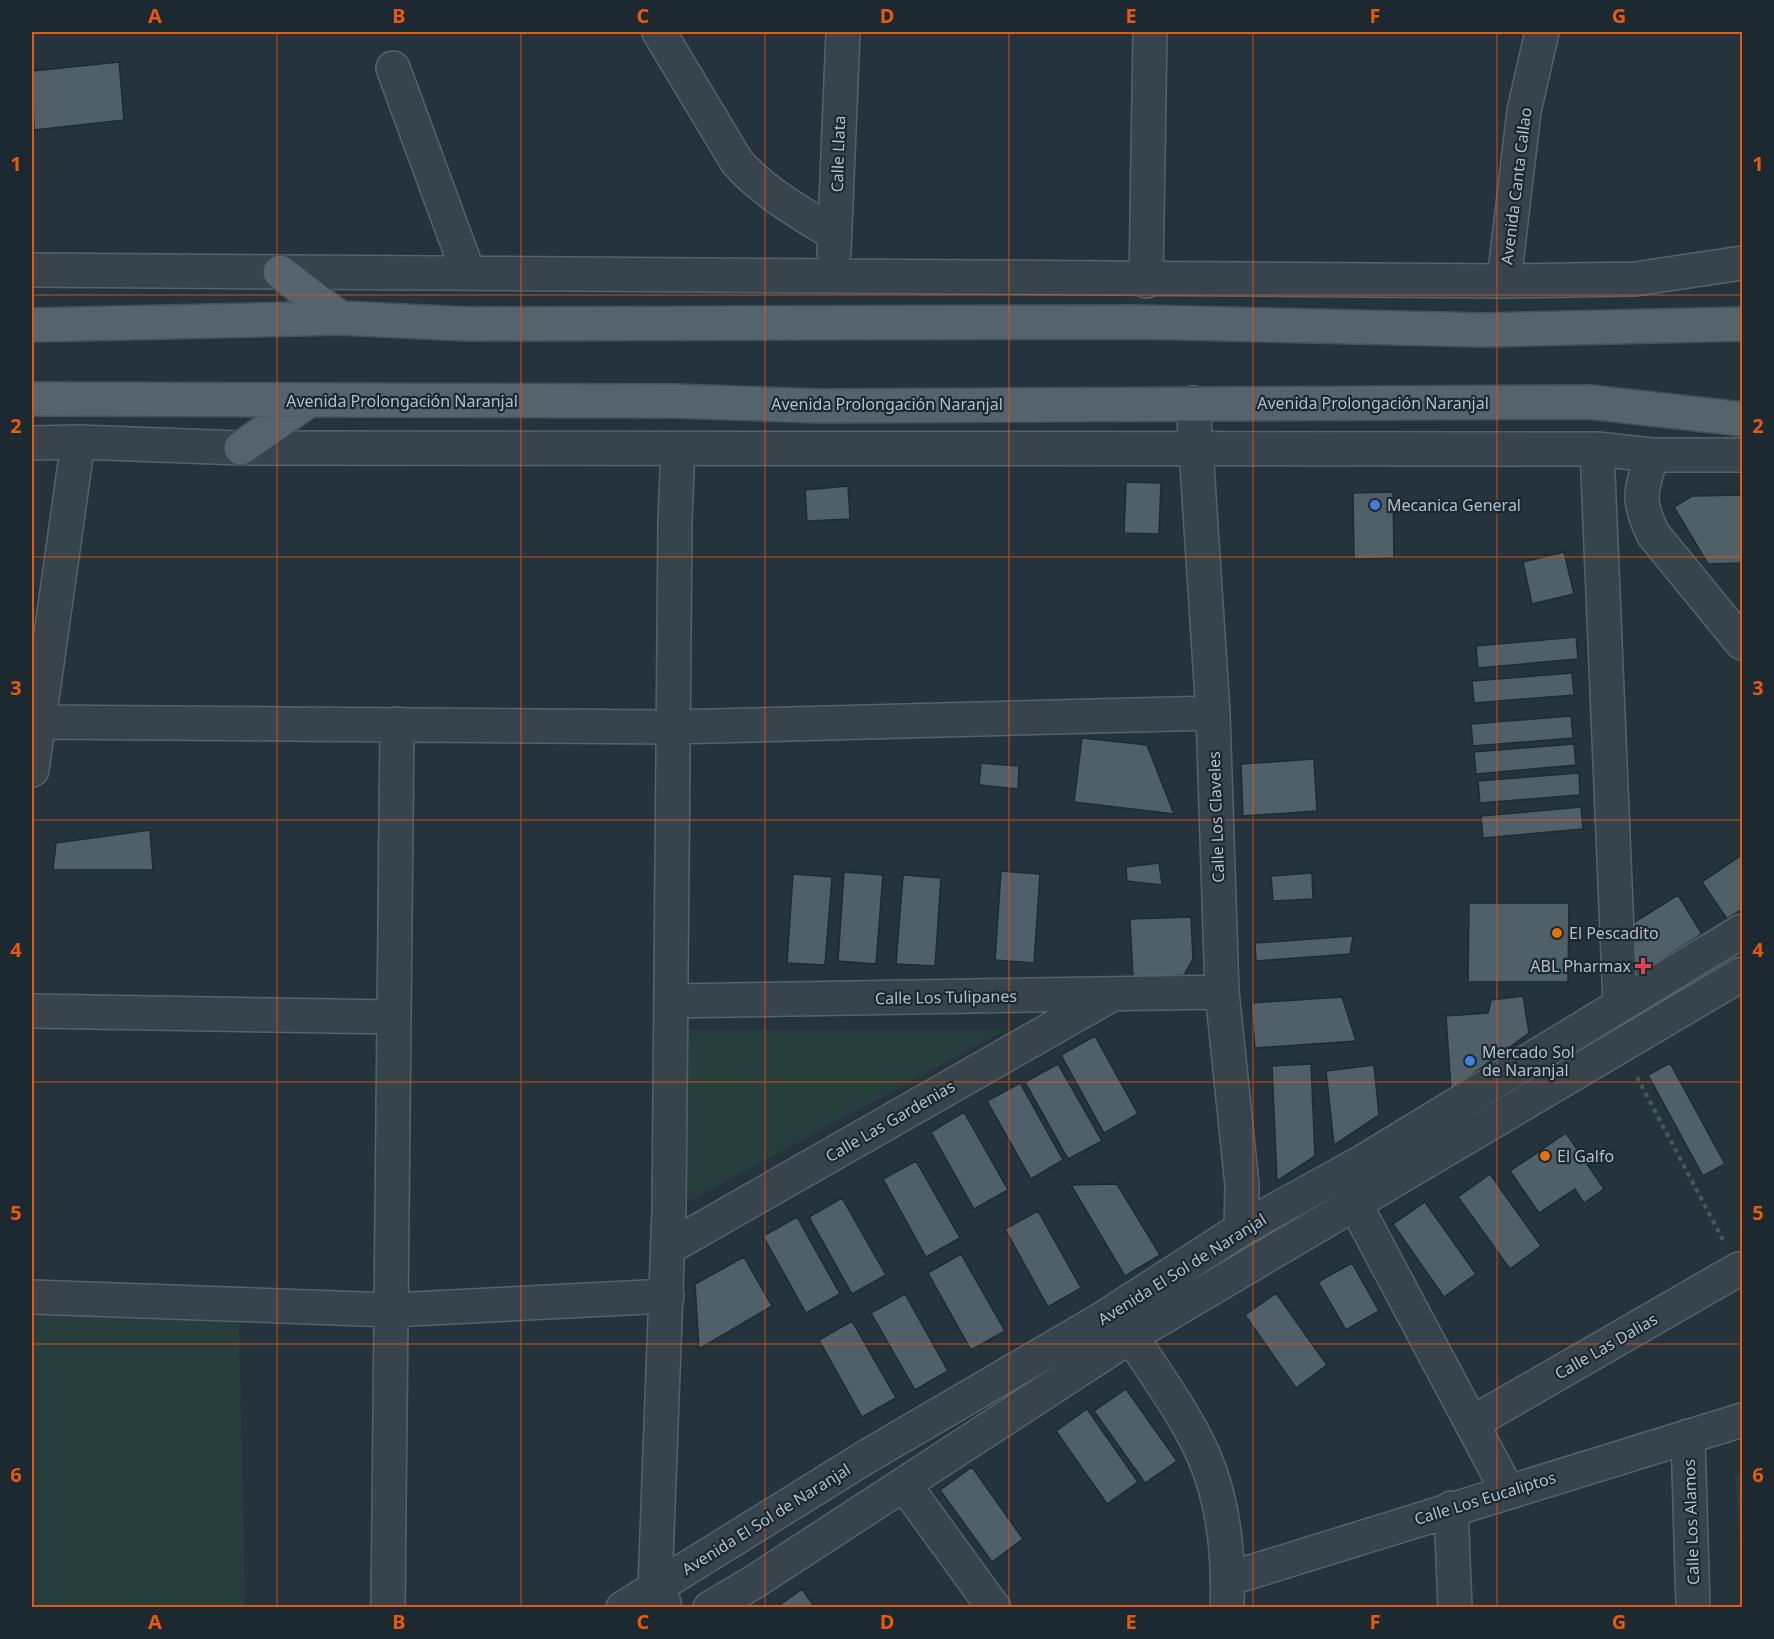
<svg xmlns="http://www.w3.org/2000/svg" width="1774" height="1639" font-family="'Noto Sans',sans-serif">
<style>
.green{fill:#273f3c}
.building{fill:#4f6069;stroke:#1e2b33;stroke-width:1.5}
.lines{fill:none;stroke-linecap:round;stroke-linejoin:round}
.minor-casing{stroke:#55626a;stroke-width:36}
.major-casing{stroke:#435058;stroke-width:36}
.path{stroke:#455b59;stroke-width:4;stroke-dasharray:4.5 4.5;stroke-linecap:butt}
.minor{stroke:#37444c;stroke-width:33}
.major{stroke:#55646c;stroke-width:33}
.grid{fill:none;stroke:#e8590c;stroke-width:1.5;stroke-opacity:0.55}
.shop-dot{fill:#3f7fe0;stroke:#1d2931;stroke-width:2}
.food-dot{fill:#e8710a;stroke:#1d2931;stroke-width:2}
.health-dot{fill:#e0444e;stroke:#1d2931;stroke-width:2}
.labels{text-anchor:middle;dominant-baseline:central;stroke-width:4.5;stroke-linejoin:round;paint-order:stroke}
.street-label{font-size:16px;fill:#b3bfc7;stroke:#1d2931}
.poi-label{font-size:16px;fill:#b3bfc7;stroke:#1d2931;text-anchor:start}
.neatline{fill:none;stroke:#e8590c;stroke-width:2}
.grid-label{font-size:20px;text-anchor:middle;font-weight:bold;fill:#e8590c}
</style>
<rect width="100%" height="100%" fill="#24333c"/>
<path class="green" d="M685,1030H1006L684,1204Z
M32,1314L239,1320L245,1607L32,1608Z
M1741,1455H1742V1566L1735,1475L1742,1474Z"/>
<path class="building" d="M119,62L124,120L34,130L32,71Z
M1126,482L1161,483L1159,534L1124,533Z
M848,486L850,519L807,521L805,490Z
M1393,492L1394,558L1354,559L1353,493Z
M1742,495V563L1708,564L1674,507L1692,496Z
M1564,552L1574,594L1532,604L1523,562Z
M1576,637L1578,659L1478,668L1476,646Z
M1572,673L1574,695L1474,703L1472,681Z
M1571,716L1573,738L1473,746L1471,724Z
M1082,738L1147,745L1174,814L1074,802Z
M1574,744L1576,765L1476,774L1474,752Z
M1314,759L1317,811L1243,816L1241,764Z
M981,763L1019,766L1018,789L979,785Z
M1579,773L1580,795L1480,803L1478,781Z
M1581,807L1583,829L1483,838L1481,816Z
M150,830L153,870H53L56,843Z
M1742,855V909L1727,919L1702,882Z
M1159,863L1162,885L1127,881L1126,867Z
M1001,871L1040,874L1034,963L995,960Z
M844,872L883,875L876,964L838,961Z
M1312,873L1313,899L1273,901L1271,876Z
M793,874L832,877L825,965L787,963Z
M903,875L941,878L935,966L896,964Z
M1678,895L1702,934L1638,975L1625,928Z
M1469,903H1569L1568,982H1468Z
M1191,917L1193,959L1184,975L1133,978L1130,919Z
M1353,936L1350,954L1256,961L1255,943Z
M1523,996L1529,1033L1451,1090L1446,1016L1488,1013L1491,1000Z
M1342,997L1356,1041L1255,1048L1251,1003Z
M1095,1036L1138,1114L1104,1133L1061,1055Z
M1670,1063L1725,1164L1703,1176L1648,1075Z
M1058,1064L1102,1141L1068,1159L1025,1082Z
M1311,1064L1315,1156L1277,1181L1272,1066Z
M1374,1065L1379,1115L1334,1145L1326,1071Z
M1020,1083L1063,1160L1031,1179L987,1101Z
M964,1112L1008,1190L974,1209L931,1132Z
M1566,1133L1604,1189L1584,1203L1575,1189L1539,1213L1510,1171Z
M916,1161L960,1238L926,1257L883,1179Z
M1490,1174L1541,1246L1510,1269L1458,1197Z
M1117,1184L1160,1255L1125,1276L1071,1185Z
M842,1198L886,1275L852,1294L809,1217Z
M1425,1202L1476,1274L1444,1297L1393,1224Z
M1038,1211L1081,1288L1048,1307L1005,1229Z
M797,1217L840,1294L806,1313L763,1236Z
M961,1254L1005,1331L971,1350L928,1273Z
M744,1257L772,1306L699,1349L695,1284Z
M1352,1263L1379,1311L1346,1330L1318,1282Z
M1276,1293L1327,1365L1296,1388L1245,1315Z
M905,1294L948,1371L915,1390L871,1313Z
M852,1321L896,1398L862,1417L819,1340Z
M1126,1389L1177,1461L1145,1483L1094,1411Z
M1087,1409L1138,1482L1107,1504L1056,1431Z
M972,1467L1023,1539L992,1562L940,1490Z
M802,1589L815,1608H776Z"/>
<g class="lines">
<g class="minor-casing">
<path id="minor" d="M659,32L737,162C764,193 800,212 834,234
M393,68L468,272
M834,252L843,32
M32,270L1504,281L1635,279L1742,263
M1146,281L1150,32
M1504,281L1524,111L1542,32
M1193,403L1213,713L1222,992L1242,1185L1241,1229
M32,443L78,442L241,448L1597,449L1652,455H1742
M1597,449L1620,1004
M1652,455C1641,491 1636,498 1653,534L1742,643
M39,722L673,727L1213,713
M32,770L78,442
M671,1001L1222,992
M32,1011L394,1017
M1354,1202L1507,1490
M668,1248L1109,996
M32,1297L391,1310L667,1296
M1131,1336C1155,1373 1185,1414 1203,1454C1224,1501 1229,1557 1227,1608
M1472,1423L1739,1269
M1688,1436L1693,1608
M904,1484L994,1608
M1451,1508L1455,1608
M1228,1579L1742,1420
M664,1603L655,1588L669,1210L675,520L678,449
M388,1608L397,724
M623,1608L866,1457L1102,1319L1241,1229L1364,1161L1742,931
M710,1608L754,1582L1131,1336L1742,974"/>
</g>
<g class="major-casing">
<path id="major" d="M280,272L340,318
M32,325L340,318L468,324L1138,322L1484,330L1742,324
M32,399L675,401L821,406L1589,402L1742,419
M241,448L308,401"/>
</g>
<path class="path" d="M1637,1077L1723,1240"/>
<use href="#minor" class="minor"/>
<use href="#major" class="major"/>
</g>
<path class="grid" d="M277,32V1608M521,32V1608M765,32V1608M1009,32V1608M1253,32V1608M1497,32V1608M32,295H1742M32,557H1742M32,820H1742M32,1082H1742M32,1344H1742"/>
<g class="shop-dot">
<circle cx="1375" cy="505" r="6"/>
<circle cx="1470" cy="1061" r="6"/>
</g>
<g class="food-dot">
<circle cx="1557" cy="933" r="6"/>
<circle cx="1545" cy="1156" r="6"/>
</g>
<path class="health-dot" d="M1640 957h6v6h6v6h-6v6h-6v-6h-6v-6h6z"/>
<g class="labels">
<g class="street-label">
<text transform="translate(838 154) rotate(-88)">Calle Llata</text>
<text transform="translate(1516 186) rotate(-83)">Avenida Canta Callao</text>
<text x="402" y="401">Avenida Prolongación Naranjal</text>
<text x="1373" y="403">Avenida Prolongación Naranjal</text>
<text x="887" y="404">Avenida Prolongación Naranjal</text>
<text transform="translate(1216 817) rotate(-92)">Calle Los Claveles</text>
<text transform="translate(946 997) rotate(-1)">Calle Los Tulipanes</text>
<text transform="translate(890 1121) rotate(-30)">Calle Las Gardenias</text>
<text transform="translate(1182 1269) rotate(-32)">Avenida El Sol de Naranjal</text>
<text transform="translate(1606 1346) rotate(-30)">Calle Las Dalias</text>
<text transform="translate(1485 1498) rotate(-17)">Calle Los Eucaliptos</text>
<text transform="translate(766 1519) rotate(-32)">Avenida El Sol de Naranjal</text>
<text transform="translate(1691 1522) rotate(-92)">Calle Los Alamos</text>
</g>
<g class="poi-label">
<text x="1387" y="505">Mecanica General</text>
<text x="1569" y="933">El Pescadito</text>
<text x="1631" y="966" text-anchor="end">ABL Pharmax</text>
<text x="1482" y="1052">Mercado Sol<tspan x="1482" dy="18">de Naranjal</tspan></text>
<text x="1557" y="1156">El Galfo</text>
</g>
</g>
<rect width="1774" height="1639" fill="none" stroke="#1d2931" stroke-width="66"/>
<rect x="33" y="33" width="1708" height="1573" class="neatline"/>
<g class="grid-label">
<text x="155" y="23">A</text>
<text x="399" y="23">B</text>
<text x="643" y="23">C</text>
<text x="887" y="23">D</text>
<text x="1131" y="23">E</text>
<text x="1375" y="23">F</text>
<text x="1619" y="23">G</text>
<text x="16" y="171">1</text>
<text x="1758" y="171">1</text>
<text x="16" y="433">2</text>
<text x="1758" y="433">2</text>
<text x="16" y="695">3</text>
<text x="1758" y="695">3</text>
<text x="16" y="957">4</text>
<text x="1758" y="957">4</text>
<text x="16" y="1220">5</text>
<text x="1758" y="1220">5</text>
<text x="16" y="1482">6</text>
<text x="1758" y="1482">6</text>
<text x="155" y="1629">A</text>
<text x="399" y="1629">B</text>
<text x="643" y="1629">C</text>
<text x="887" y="1629">D</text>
<text x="1131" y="1629">E</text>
<text x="1375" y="1629">F</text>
<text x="1619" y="1629">G</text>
</g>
</svg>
